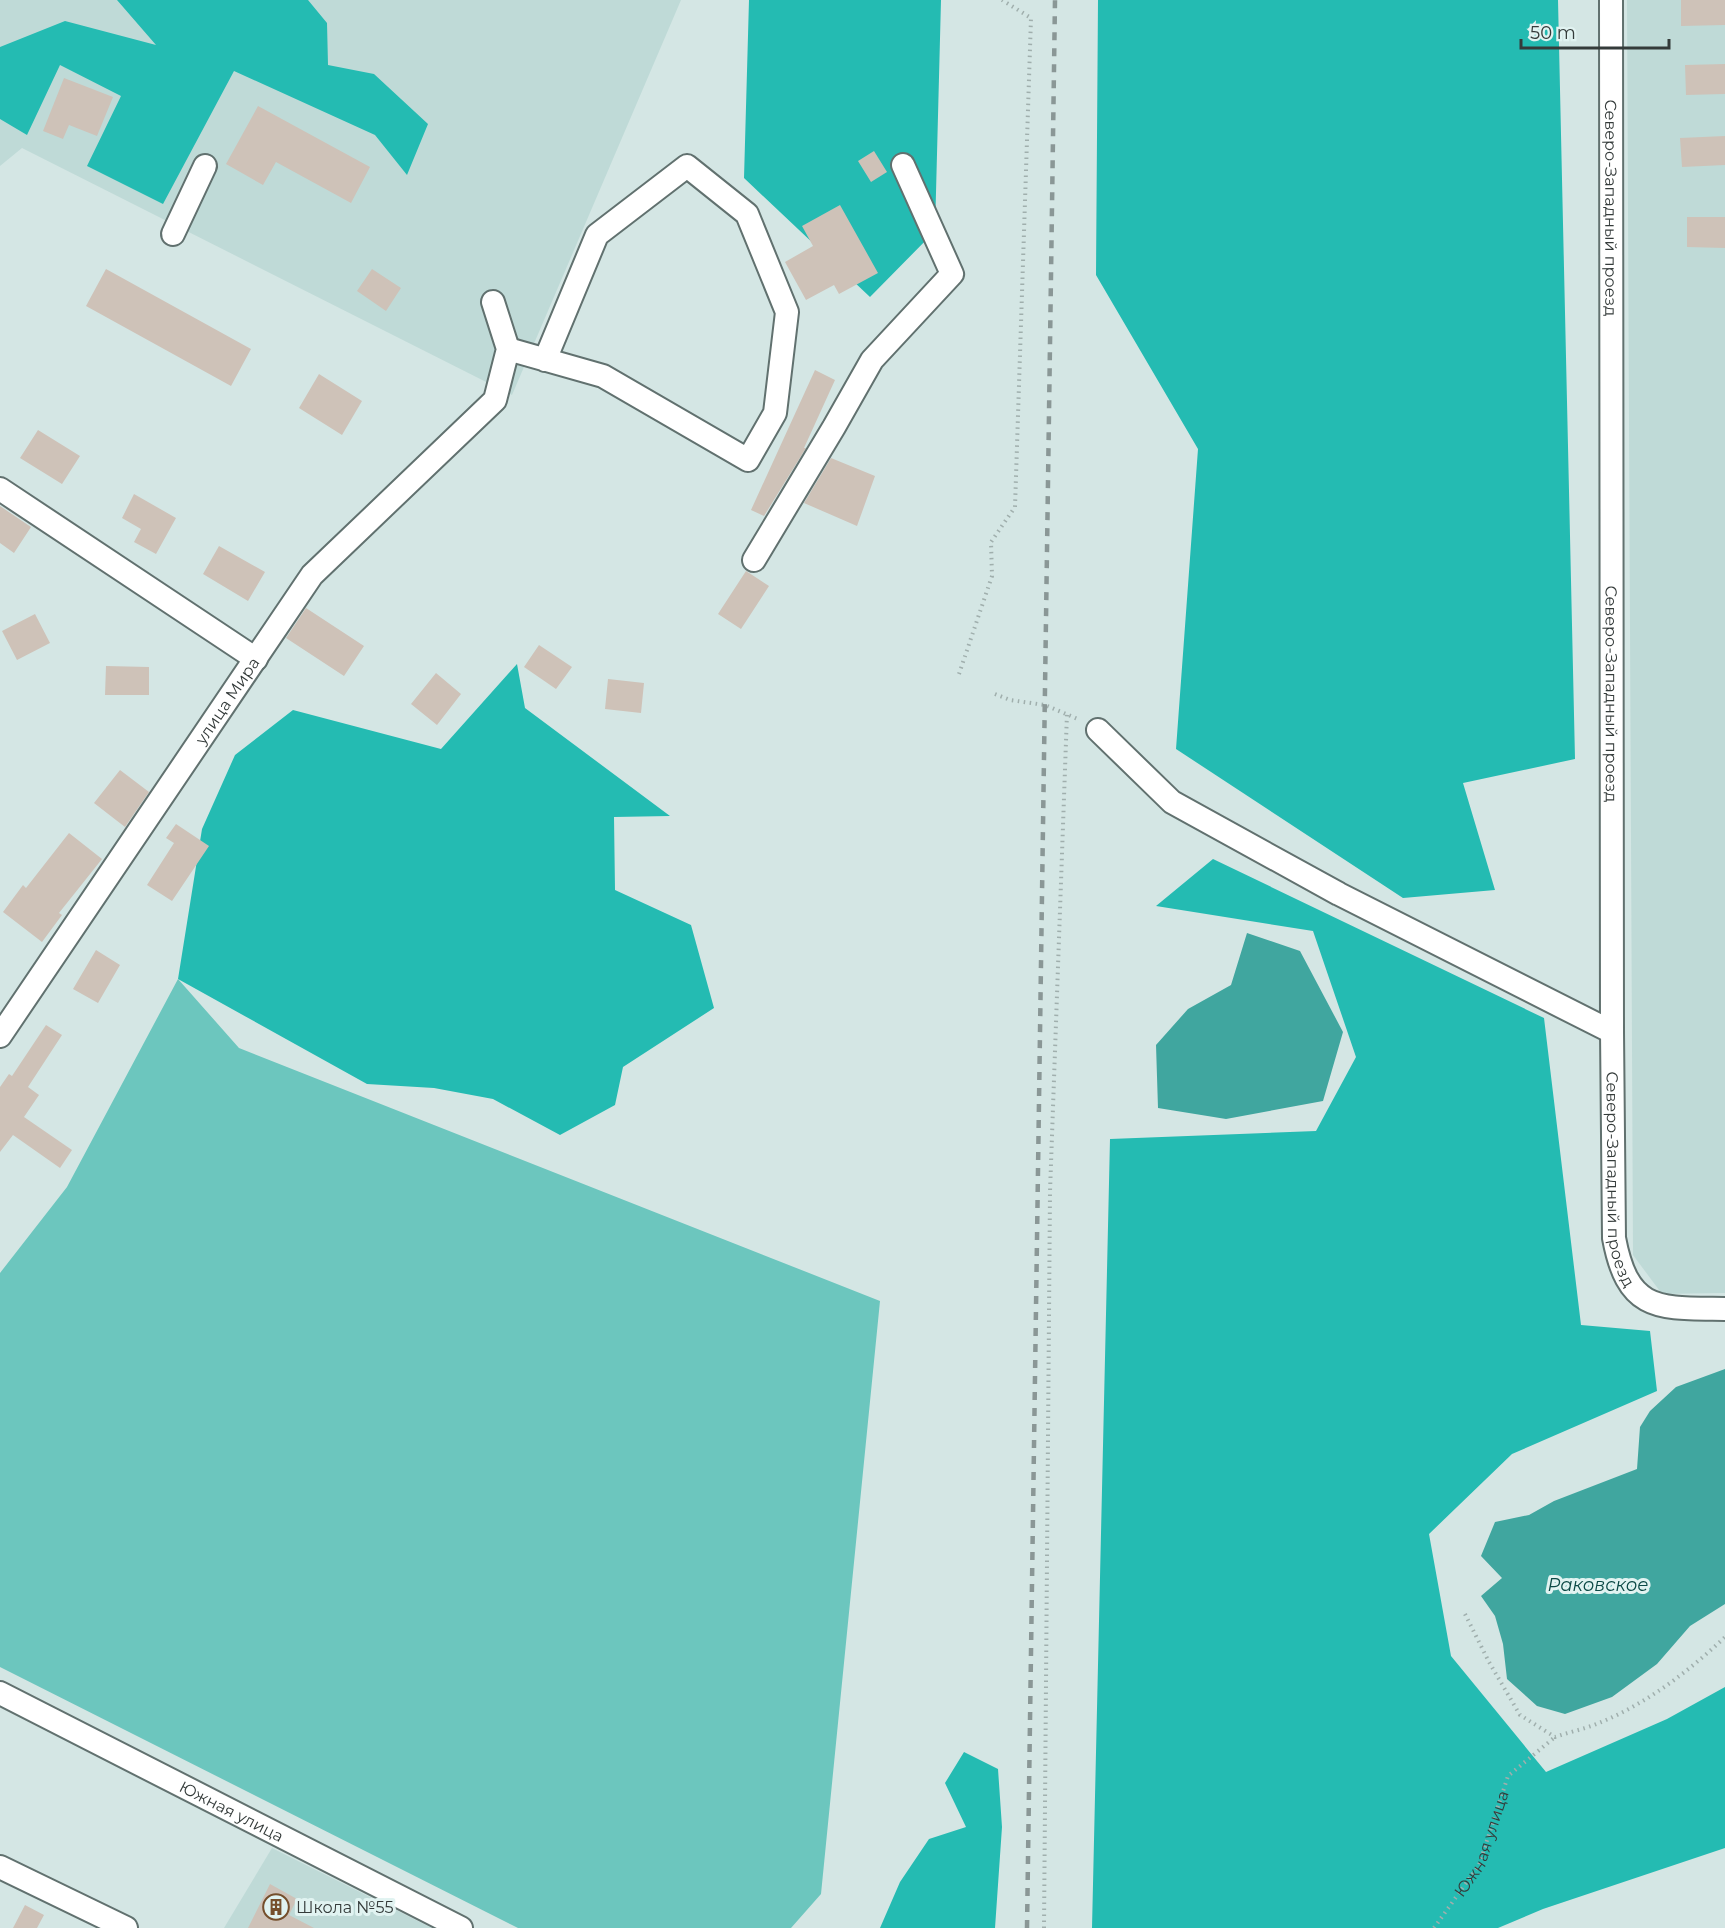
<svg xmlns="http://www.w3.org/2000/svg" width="1725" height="1928" font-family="Montserrat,sans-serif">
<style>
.built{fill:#bfdad7}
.green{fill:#6cc6be}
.forest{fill:#24bbb2}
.water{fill:#40a69f}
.building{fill:#cec2b8}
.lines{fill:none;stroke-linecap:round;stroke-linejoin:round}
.minor-casing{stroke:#61716f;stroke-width:26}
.path{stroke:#a0afad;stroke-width:4;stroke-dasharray:1.5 4.5;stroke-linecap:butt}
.minor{stroke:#fff;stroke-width:22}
.rail{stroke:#8a9796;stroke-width:4.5;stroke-dasharray:8 8;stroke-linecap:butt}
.labels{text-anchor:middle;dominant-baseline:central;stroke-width:6;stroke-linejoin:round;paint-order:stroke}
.street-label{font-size:16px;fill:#343b3a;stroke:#e1f3f1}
.poi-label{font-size:16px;fill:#343b3a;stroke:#e1f3f1;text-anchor:start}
.water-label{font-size:18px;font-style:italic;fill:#0b4945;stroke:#e1f3f1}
</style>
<rect width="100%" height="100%" fill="#d4e6e4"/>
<path class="built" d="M0,0H681L512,395L22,148L0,166Z
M1627,0H1725V1293L1662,1294L1633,1255Z
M272,1848L432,1928H224Z"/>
<path class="green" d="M178,979L239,1048L880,1301L821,1894L791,1928H518L0,1667V1273L67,1187Z"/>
<path class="forest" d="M117,0H308L327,23L328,65L374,74L428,124L407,175L375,135L234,71L163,204L87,166L121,96L60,65L27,135L0,119V47L65,21L156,45Z
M749,0H941L935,231L870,297L744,178Z
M1098,0H1558L1575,759L1463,783L1495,890L1403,898L1176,749L1198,449L1096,275Z
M517,664L525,708L670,816L614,817L615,890L691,925L714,1008L623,1067L615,1105L560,1135L493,1099L434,1088L367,1084L178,979L202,829L235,755L293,710L441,749Z
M1213,859L1544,1018L1581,1325L1650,1331L1657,1391L1512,1454L1429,1534L1451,1656L1546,1772L1667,1719L1725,1687V1848L1543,1909L1498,1928H1092L1110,1139L1316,1131L1356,1057L1313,931L1156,906Z
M964,1752L998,1769L1002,1827L995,1928H880L900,1882L929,1839L966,1827L945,1783Z"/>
<path class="water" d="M1247,933L1300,951L1343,1032L1323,1101L1226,1119L1158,1108L1156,1045L1188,1009L1231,985Z
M1725,1369V1604L1690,1626L1657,1664L1612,1697L1565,1714L1537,1706L1507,1679L1503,1644L1495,1616L1481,1596L1502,1578L1481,1556L1495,1522L1529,1515L1554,1501L1637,1469L1640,1427L1650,1411L1676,1387Z"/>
<path class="building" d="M1681,0H1725V25L1681,26Z
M1725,64V94L1686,95L1685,65Z
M64,78L113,97L97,136L69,125L63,139L43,131Z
M258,106L370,167L351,203L276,162L263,185L226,164Z
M1725,136V165L1682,167L1680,138Z
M874,151L887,172L871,182L858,161Z
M840,205L878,273L839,294L834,285L806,300L785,262L813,246L802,226Z
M1687,217H1725V248L1687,247Z
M106,269L251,349L231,386L86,306Z
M372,269L401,288L386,311L357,291Z
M815,370L835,380L804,448H806L764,516L751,510Z
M319,374L362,401L342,435L299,408Z
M38,430L80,456L62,484L20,458Z
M831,458L875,476L857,526L804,503Z
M134,494L176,518L156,554L134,542L141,529L122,518Z
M0,506L31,527L14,553L0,543Z
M219,546L265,572L248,601L203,574Z
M746,571L769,586L741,629L718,614Z
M306,608L364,646L344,676L286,638Z
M35,614L50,643L17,660L2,631Z
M539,645L572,667L556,689L524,667Z
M106,666L149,667V695H105Z
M436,673L461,694L437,725L411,704Z
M608,679L644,683L641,713L605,709Z
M120,770L149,792L125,827L94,803Z
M176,824L209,846L172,901L147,885L174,843L166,838Z
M69,833L102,859L59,913L62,915L42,942L3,912L23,885L26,888Z
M96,950L120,965L98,1003L73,989Z
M46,1025L62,1035L28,1087L39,1095L24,1117L72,1150L60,1168L13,1135L0,1152V1087L9,1074L12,1076Z
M270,1884L297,1899L289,1915L314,1928H248Z
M25,1905L44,1915L37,1928H13Z"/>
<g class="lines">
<g class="minor-casing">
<g id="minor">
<path id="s2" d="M1611,0L1612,1032L1614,1238C1628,1313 1659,1308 1725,1309"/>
<path d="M173,234L205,166"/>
<path d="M508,349L603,376L748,460L775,413L787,312L747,214L687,166L597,235L545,360"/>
<path d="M0,489L256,659"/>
<path d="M754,560L834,427L872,360L952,274L903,165"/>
<path d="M1098,730L1172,802L1339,894L1612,1032"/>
<path id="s3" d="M0,1036L312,575L495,400L508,349L493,302"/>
<path id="s4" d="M0,1693L461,1928"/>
<path d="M0,1867L126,1928"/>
</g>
</g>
<g class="path">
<path d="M959,674L992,576L991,542L1015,507L1031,18L1002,0"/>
<path d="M995,694L1010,700L1045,705L1080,720"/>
<path d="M1465,1614L1489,1662L1520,1715L1555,1737C1569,1732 1585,1729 1599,1723C1646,1704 1688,1672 1725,1637"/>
<path d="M1044,1928L1050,1192L1067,713"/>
<path id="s1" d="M1434,1928L1479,1865L1508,1776L1555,1737"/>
</g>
<use href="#minor" class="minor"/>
<path class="rail" d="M1027,1928L1055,0"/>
</g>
<defs>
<g id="building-ring" transform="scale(1.35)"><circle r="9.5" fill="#e1f3f1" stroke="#754f2c" stroke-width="1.5"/><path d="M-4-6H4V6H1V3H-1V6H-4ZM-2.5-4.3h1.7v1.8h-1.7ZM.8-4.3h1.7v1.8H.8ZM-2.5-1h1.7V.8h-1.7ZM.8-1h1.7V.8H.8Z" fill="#754f2c"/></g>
</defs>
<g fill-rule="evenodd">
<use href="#building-ring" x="276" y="1907"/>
</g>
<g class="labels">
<g class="street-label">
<text stroke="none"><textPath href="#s2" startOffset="208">Северо-Западный проезд</textPath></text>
<text stroke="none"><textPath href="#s2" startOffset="694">Северо-Западный проезд</textPath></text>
<text stroke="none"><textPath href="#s3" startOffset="405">улица Мира</textPath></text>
<text stroke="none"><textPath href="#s2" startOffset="1180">Северо-Западный проезд</textPath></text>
<text stroke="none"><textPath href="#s4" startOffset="260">Южная улица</textPath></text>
<text stroke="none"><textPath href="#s1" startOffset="98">Южная улица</textPath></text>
</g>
<g class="poi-label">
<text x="296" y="1907">Школа №55</text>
</g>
<g class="water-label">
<text x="1598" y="1585">Раковское</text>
</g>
</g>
<path d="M1521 39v9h148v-9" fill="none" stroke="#343b3a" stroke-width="3"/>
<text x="1530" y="39" font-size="18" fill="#343b3a" stroke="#e1f3f1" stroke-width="4.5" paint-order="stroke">50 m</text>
</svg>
